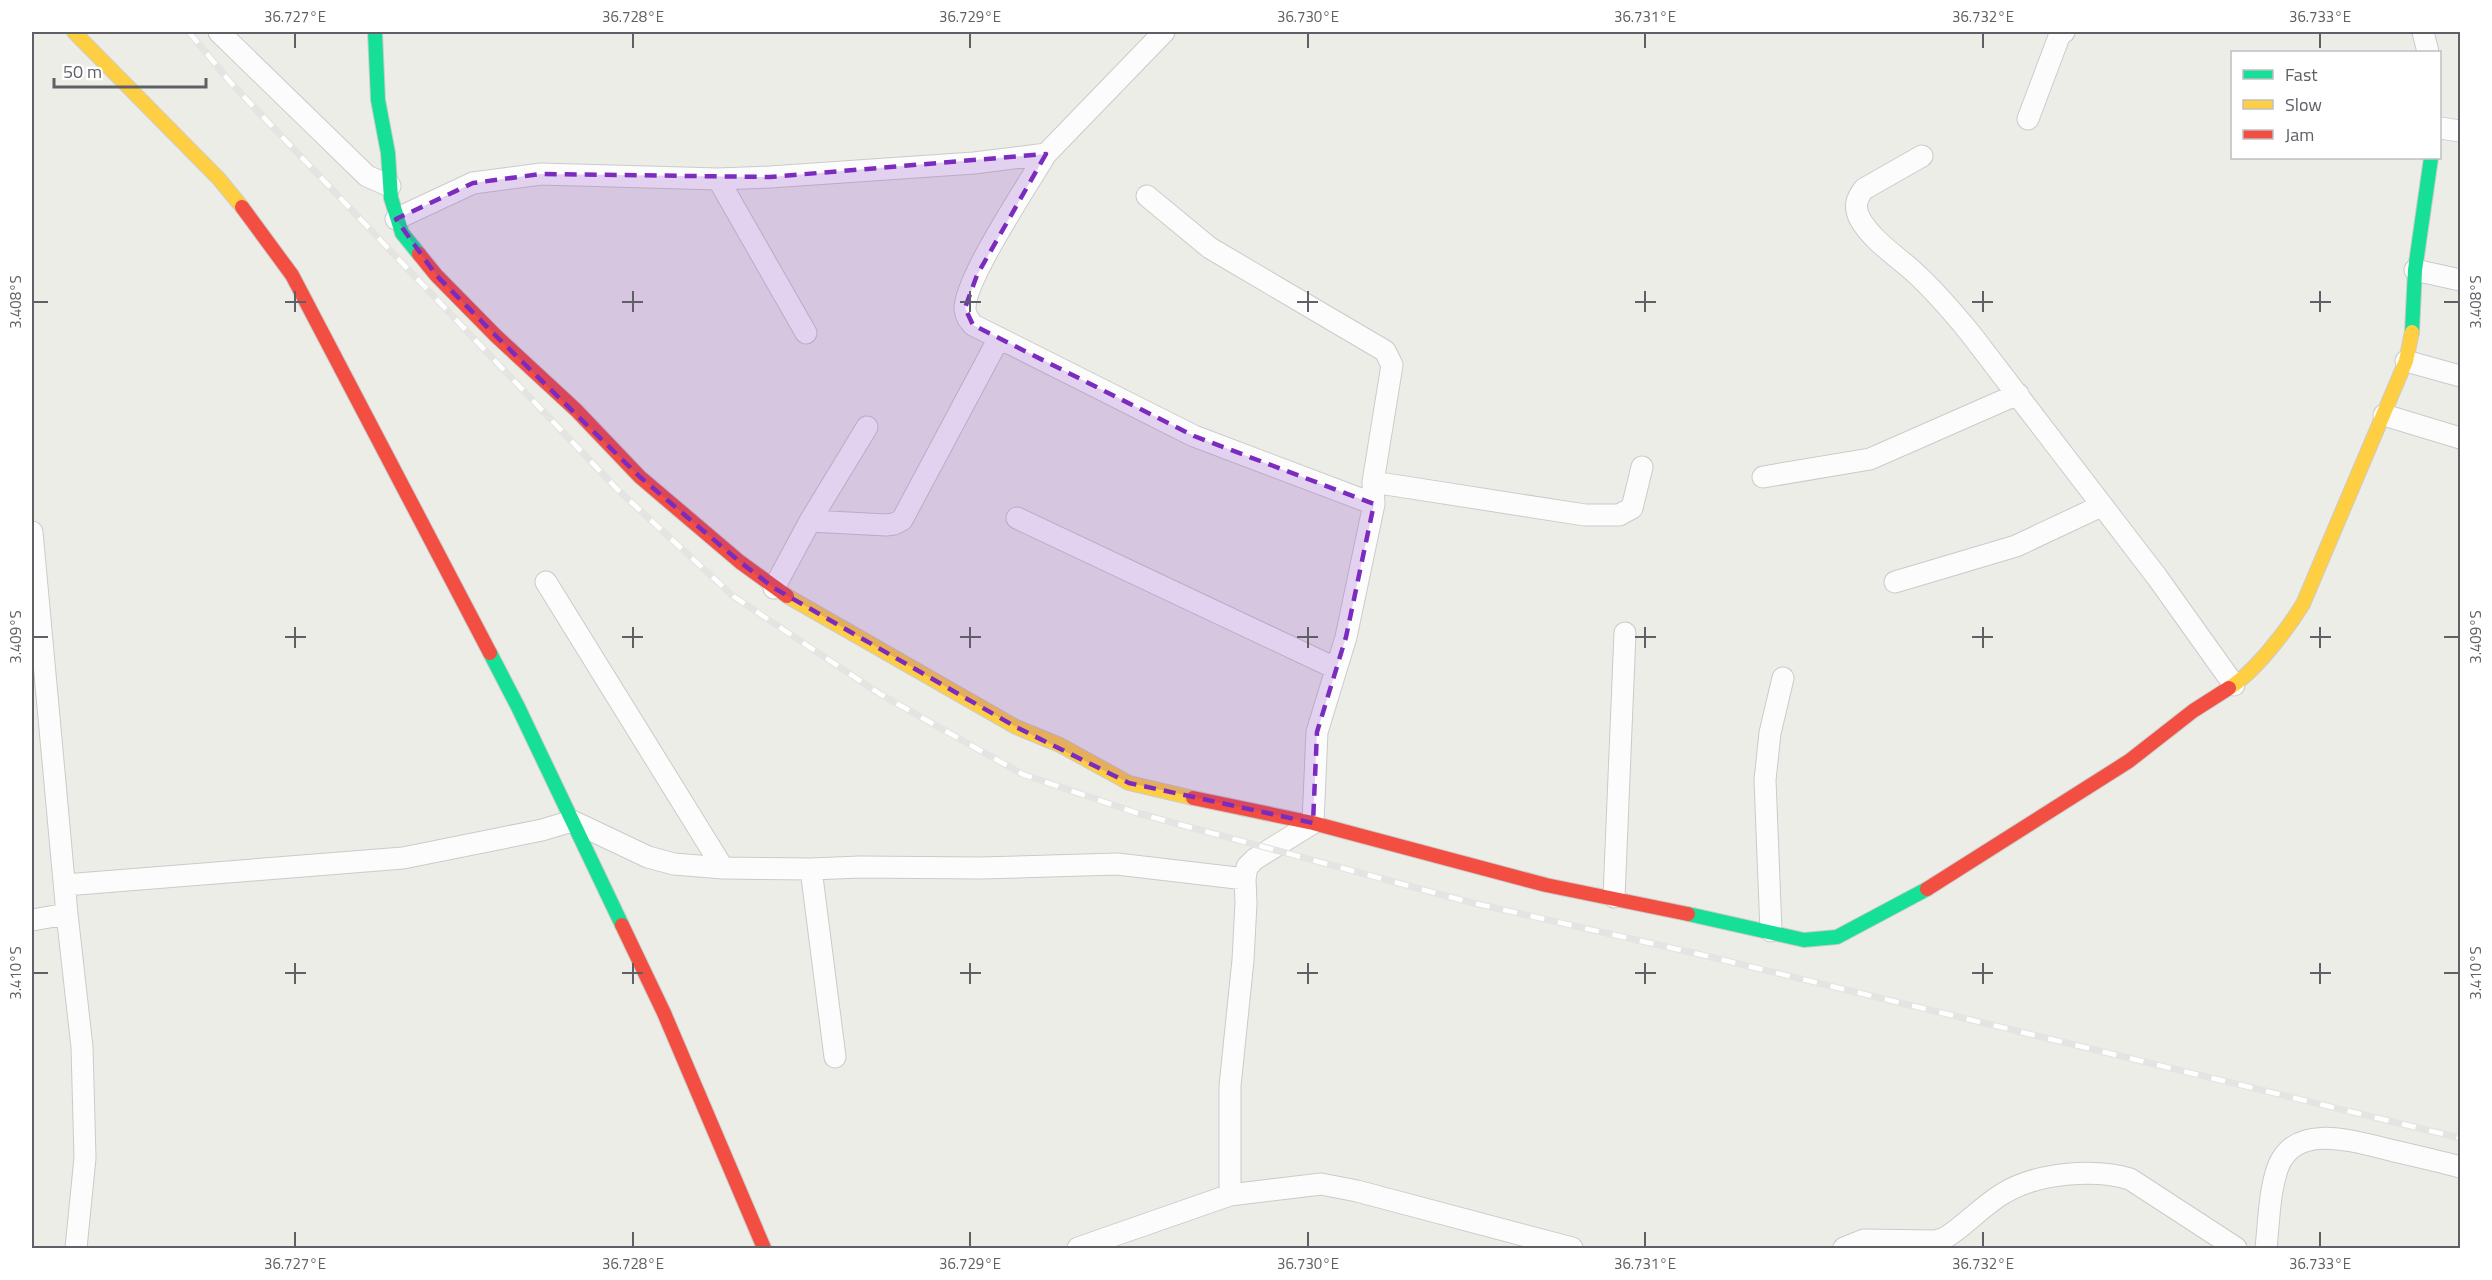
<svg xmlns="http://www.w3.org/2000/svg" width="2492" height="1280" font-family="'Titillium Web',sans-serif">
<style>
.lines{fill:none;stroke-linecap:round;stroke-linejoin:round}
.street-casing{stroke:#cacbca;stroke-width:23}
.fast-casing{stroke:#cbcbcb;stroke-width:16}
.slow-casing{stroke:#cbcbcb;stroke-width:16}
.jam-casing{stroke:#cbcbcb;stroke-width:16}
.street{stroke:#fcfcfc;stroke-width:21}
.fast{stroke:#16e098;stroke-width:14}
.slow{stroke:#ffcf43;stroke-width:14}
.jam{stroke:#f24e42;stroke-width:14}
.rail-casing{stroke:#e4e4e3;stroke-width:7}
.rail{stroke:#fff;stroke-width:4.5;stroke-dasharray:14;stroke-linecap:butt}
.marked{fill:#7b2cbf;fill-opacity:0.2;stroke:#7b2cbf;stroke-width:4.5;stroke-dasharray:12 8;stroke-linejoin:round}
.ticks{fill:none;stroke:#5e6065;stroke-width:2}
.neatline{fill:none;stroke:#5e6065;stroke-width:2}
.ticks-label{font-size:15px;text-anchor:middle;fill:#5e6065}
</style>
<rect width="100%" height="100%" fill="#edede8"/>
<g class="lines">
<g class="street-casing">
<path id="street" d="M219,32L367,176L390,186
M2423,32L2428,52
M2028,119L2060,34L2064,32
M2440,128L2460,131
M1046,154C1029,183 964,280 965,309C966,317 969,320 973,325L1194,436L1374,504
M1922,156L1864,189C1856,199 1854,207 1860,219C1872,240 1895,255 1913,271C1934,290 1952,311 1970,333L2157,577L2234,685
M718,179L806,333
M1147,196L1210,248L1385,351L1392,365L1373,482L1374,504L1346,637L1317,732L1313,823L1255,859L1247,867L1245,879L1246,903L1243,960L1230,1086V1195
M396,219L473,183L541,174L718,179L770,177L974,163L1046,154L1164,32
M2415,270L2460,280
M2406,361L2460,376
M2384,415L2460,438
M1763,477L1870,459L2018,394
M1373,482L1585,515H1619L1632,508L1642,467
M1017,518L1335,668
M810,521L886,525L894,524L902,520L999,338
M32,532L67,914L82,1047L85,1158L76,1248
M546,582L723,868
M1895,582L2016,546L2101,506
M774,588L810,521L867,427
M811,869L835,1057
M65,885L403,858L542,830L572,821L648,857L674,864L723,868L811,869L860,867L981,868L1117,864L1245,879
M1614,897L1625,633
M32,920L67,914
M1771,931L1765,780L1770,733L1783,678
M1078,1248L1230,1195L1321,1184L1357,1191L1572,1248
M1844,1248L1864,1240L1936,1241L1945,1238C1966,1225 1983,1205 2004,1193C2037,1173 2094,1168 2130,1179L2236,1248
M2266,1248C2269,1222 2269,1192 2278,1167C2296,1120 2359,1143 2394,1151C2416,1156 2438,1161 2460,1167"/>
</g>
<g class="fast-casing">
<path id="fast" d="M375,32L378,100L388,153L391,198L402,233L419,254
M2412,332L2415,270L2431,158
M490,653L518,707L622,925
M1688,914L1804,940L1837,937L1927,889"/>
</g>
<g class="slow-casing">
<path id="slow" d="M74,32L219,179L242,207
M787,596L1016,727L1060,745L1129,783L1193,798
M2229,688C2255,672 2287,630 2303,604L2406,361L2412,332"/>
</g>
<g class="jam-casing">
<path id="jam" d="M242,207L292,275L490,653
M419,254L436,275L496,336L576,410L640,477L740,562L787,596
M1193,798L1313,823L1546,885L1688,914
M1927,889L2129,761L2193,711L2229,688
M622,925L664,1013L764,1248"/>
</g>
<use href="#street" class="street"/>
<use href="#fast" class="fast"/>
<use href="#slow" class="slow"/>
<use href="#jam" class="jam"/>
<g class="rail-casing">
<path id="rail" d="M189,32L231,83L617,489L733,596L880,694L1022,774L1137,813L1469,902L1694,953L2460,1138"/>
</g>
<use href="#rail" class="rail"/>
</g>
<path class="marked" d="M1046,154L977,275L965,308L973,325L1194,436L1374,504L1346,637L1317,732L1313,823L1129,783L1016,727L774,588L740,562L640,477L496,336L436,275L396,219L473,183L541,174L770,177Z"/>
<path class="ticks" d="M295,33V48M633,33V48M970,33V48M1308,33V48M1645,33V48M1983,33V48M2320,33V48M295,291V312M633,291V312M970,291V312M1308,291V312M1645,291V312M1983,291V312M2320,291V312M33,302H48M285,302H306M622,302H643M960,302H981M1297,302H1318M1635,302H1656M1972,302H1993M2310,302H2331M2444,302H2459M295,627V648M633,627V648M970,627V648M1308,627V648M1645,627V648M1983,627V648M2320,627V648M33,637H48M285,637H306M622,637H643M960,637H981M1297,637H1318M1635,637H1656M1972,637H1993M2310,637H2331M2444,637H2459M295,963V984M633,963V984M970,963V984M1308,963V984M1645,963V984M1983,963V984M2320,963V984M33,973H48M285,973H306M622,973H643M960,973H981M1297,973H1318M1635,973H1656M1972,973H1993M2310,973H2331M2444,973H2459M295,1232V1247M633,1232V1247M970,1232V1247M1308,1232V1247M1645,1232V1247M1983,1232V1247M2320,1232V1247"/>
<rect width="2492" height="1280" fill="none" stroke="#ffffff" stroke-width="66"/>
<rect x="2231" y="51" width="210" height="108" fill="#ffffff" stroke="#bfbfc1" stroke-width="1.5"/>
<rect x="2243" y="70" width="30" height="9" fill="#16e098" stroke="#bfbfc1" stroke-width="1.5"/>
<text x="2285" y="81" font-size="18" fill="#5e6065">Fast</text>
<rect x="2243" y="100" width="30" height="9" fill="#ffcf43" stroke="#bfbfc1" stroke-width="1.5"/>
<text x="2285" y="111" font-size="18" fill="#5e6065">Slow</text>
<rect x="2243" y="130" width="30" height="9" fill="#f24e42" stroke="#bfbfc1" stroke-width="1.5"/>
<text x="2285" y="141" font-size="18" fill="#5e6065">Jam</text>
<path d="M54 78v9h152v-9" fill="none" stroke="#5e6065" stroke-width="3"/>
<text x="63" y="78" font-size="18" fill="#5e6065" stroke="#ffffff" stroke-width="4.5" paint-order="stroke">50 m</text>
<rect x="33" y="33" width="2426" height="1214" class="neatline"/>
<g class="ticks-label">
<text x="295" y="22">36.727°E</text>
<text x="633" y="22">36.728°E</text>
<text x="970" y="22">36.729°E</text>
<text x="1308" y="22">36.730°E</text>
<text x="1645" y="22">36.731°E</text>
<text x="1983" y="22">36.732°E</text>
<text x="2320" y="22">36.733°E</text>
<text transform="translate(16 302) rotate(-90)" y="5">3.408°S</text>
<text transform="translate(2476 302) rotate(-90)" y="5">3.408°S</text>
<text transform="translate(16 637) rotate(-90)" y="5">3.409°S</text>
<text transform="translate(2476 637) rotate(-90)" y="5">3.409°S</text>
<text transform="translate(16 973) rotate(-90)" y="5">3.410°S</text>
<text transform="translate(2476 973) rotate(-90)" y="5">3.410°S</text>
<text x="295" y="1269">36.727°E</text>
<text x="633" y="1269">36.728°E</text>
<text x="970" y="1269">36.729°E</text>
<text x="1308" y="1269">36.730°E</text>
<text x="1645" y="1269">36.731°E</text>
<text x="1983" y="1269">36.732°E</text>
<text x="2320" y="1269">36.733°E</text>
</g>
</svg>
